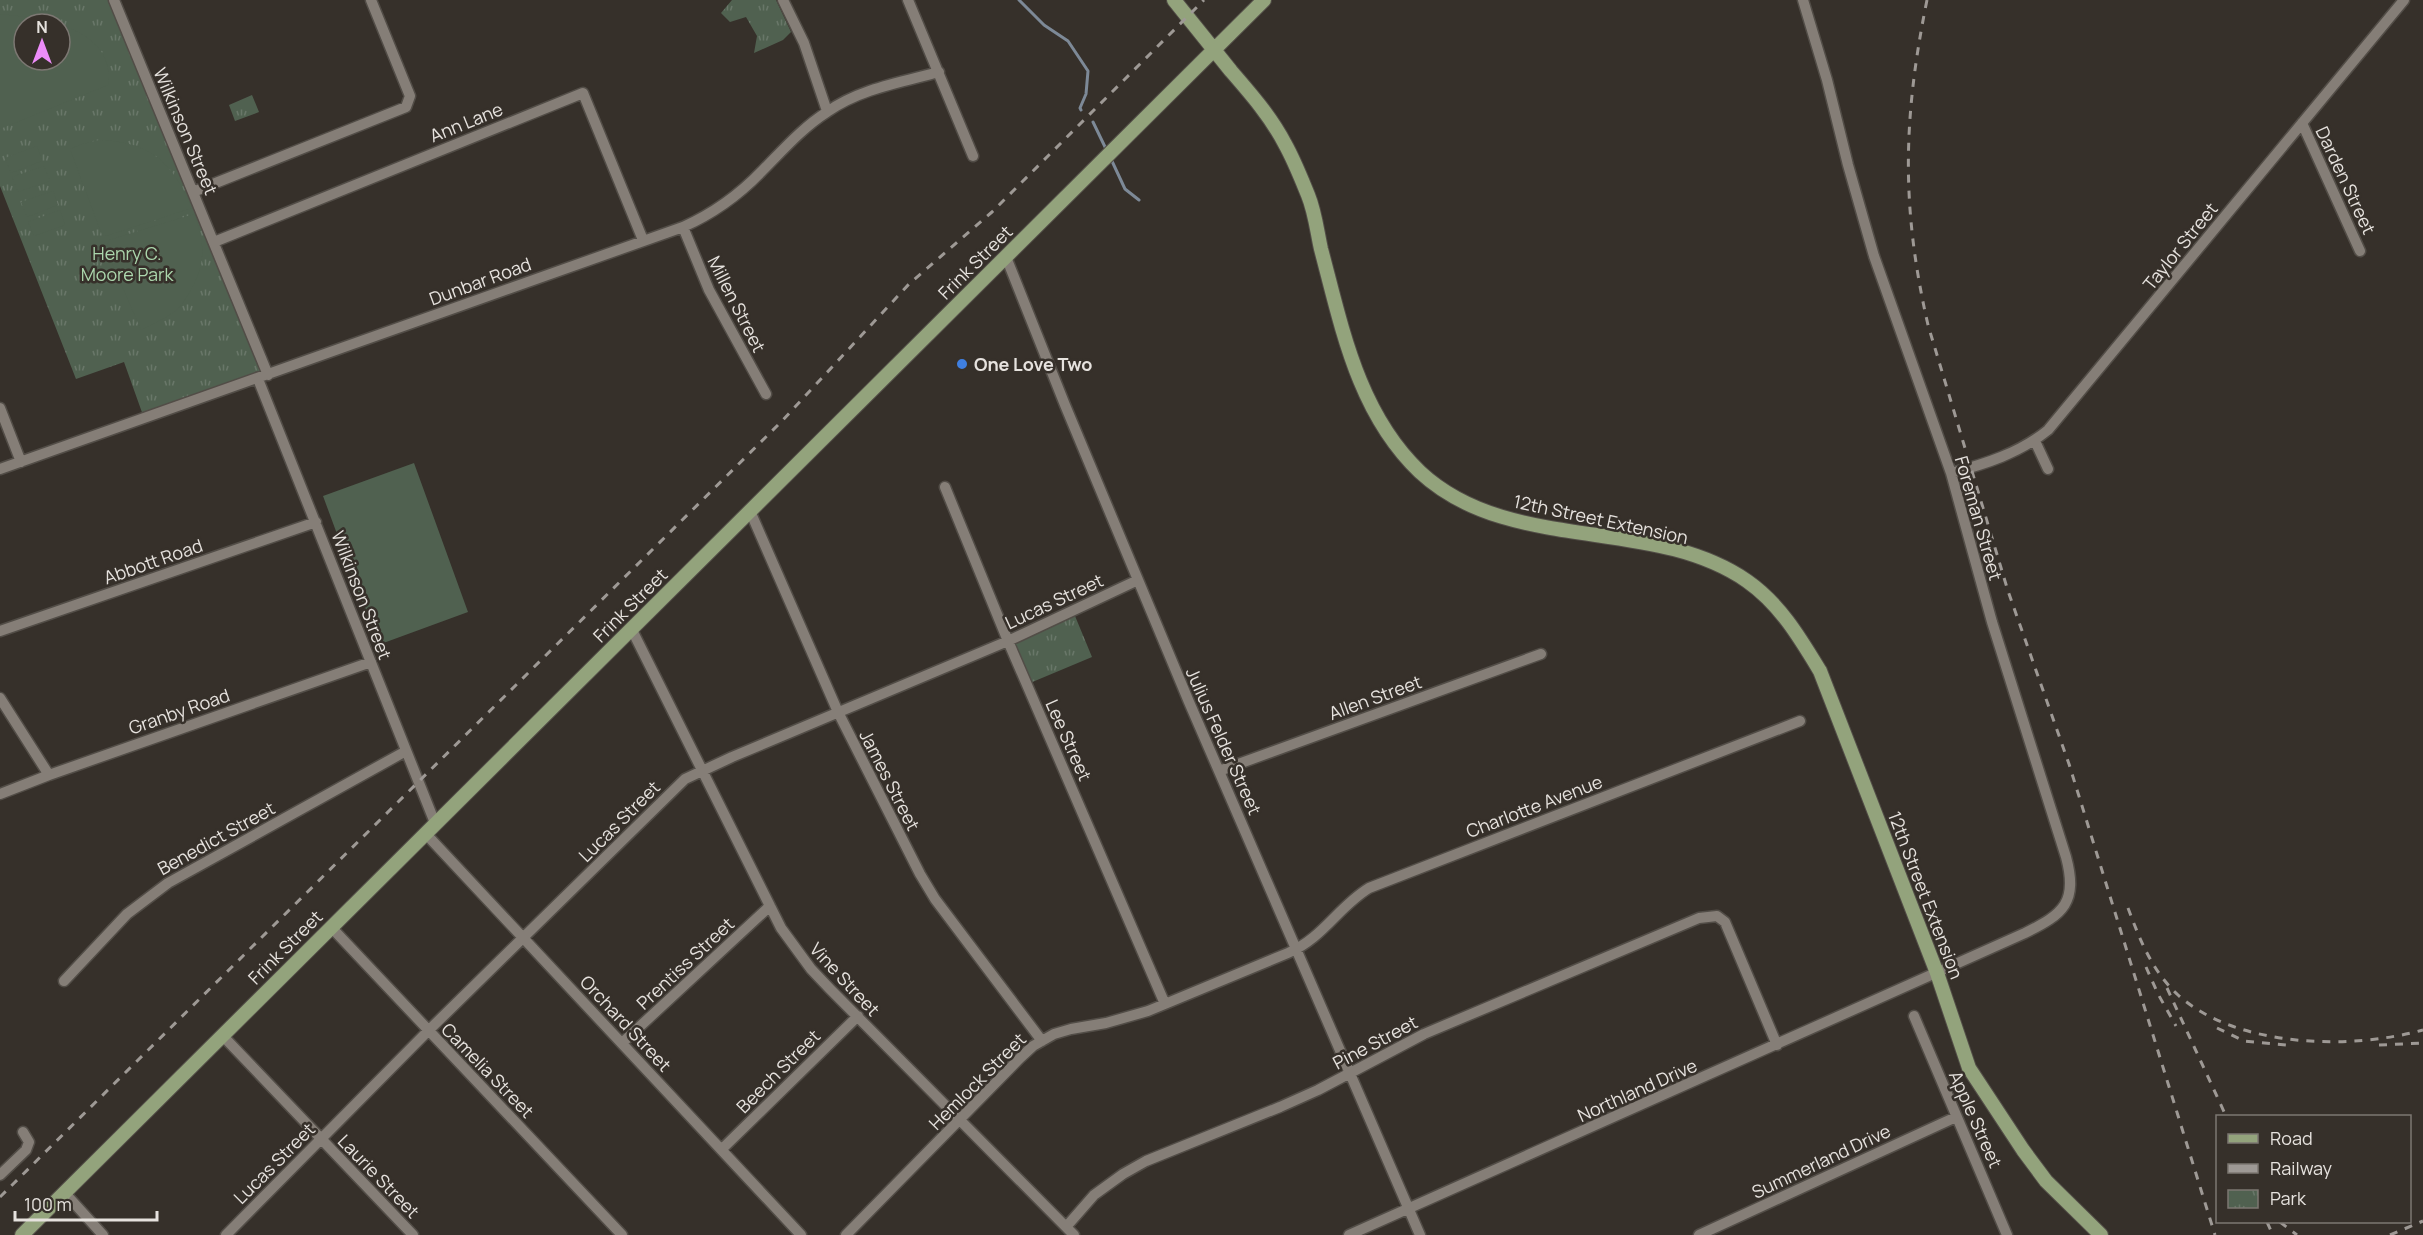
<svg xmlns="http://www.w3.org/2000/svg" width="2423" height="1235" font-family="Manrope,sans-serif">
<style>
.park{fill:url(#park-tufts);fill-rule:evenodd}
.garden{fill:#506150}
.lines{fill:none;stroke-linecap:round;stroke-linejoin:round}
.stream{stroke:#7d8997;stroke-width:3}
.minor-casing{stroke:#524d47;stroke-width:13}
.major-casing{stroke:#524d47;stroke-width:16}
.minor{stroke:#857e77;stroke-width:10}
.major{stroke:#93a37c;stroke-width:14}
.rail{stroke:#9e9995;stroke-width:3;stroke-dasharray:8 8;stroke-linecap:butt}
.shop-dot{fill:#3f7fe0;stroke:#36302a;stroke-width:2}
.labels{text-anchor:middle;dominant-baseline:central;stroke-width:5;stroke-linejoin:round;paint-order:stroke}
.street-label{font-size:18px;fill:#e6e2de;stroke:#36302a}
.park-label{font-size:18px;fill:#abd6ac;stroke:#36302a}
.poi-label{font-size:18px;font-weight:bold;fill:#e6e2de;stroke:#36302a;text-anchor:start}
</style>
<defs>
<pattern id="park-tufts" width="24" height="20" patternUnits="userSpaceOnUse" patternTransform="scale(1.5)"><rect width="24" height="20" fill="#506150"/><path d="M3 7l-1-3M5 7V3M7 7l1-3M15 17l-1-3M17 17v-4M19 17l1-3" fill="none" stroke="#697769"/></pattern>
</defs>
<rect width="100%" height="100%" fill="#36302a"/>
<path class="park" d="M0,0H114L268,375L144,418L124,362L76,379L0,186ZM24,24H60V60H24Z
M732,0H776L791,32L783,40L754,53L757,36L746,17L730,22L721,13Z
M252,95L259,112L235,121L229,105Z
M1075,616L1092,657L1030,683L1013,642Z"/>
<path class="garden" d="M0,14L45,19L59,24H24V60H60V24C89,35 113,51 108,85L0,129Z
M99,140C151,142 172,162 192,208L106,236L102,235L70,149L82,144Z
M37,146L42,161L11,173L5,158Z
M44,166L50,181L18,192L12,177Z
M53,191L58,205L27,217L21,202Z
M60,210L65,225L34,236L28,222Z
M194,214C205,242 206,263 191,290C187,297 181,307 174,312C164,319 152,324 141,330L106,249L109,240Z
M414,463L468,612L378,645L323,496Z"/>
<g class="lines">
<path class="stream" d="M1019,0L1044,25L1068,41L1088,71L1086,94L1080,108L1081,110
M1093,122L1107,151
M1111,159L1125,189L1139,200"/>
<g class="minor-casing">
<path id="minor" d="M114,0L268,375
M783,0L804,43L827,111
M908,0L973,156
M2302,123L2360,251
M193,192L406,107L410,96L371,0
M683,227L709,290L766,394
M214,242L583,93L643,240
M1006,257L1065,405L1189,702L1420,1235
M258,379L435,823
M0,408L21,462
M2035,441L2048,469
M0,469L683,227C712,214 740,194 762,171C783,150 802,128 827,112C859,89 902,82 939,72
M1951,473C1985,464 2020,453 2048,430L2404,0
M945,487L1008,641L1165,1004
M750,511L838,712L920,874L935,899L1042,1041
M632,630L781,928L811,969L830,989L1074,1235
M0,631L316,522
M0,698L49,775
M1219,771L1541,654
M0,794L49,775L371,662
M426,834L801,1235
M331,927L622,1235
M64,981L127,914L168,883L406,751
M1914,1016L2007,1235
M222,1035L413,1235
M622,1043L770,906
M722,1149L858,1016
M0,1175L26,1150L29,1142L23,1132
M64,1192L103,1235
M1066,1227L1094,1195L1123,1174L1146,1161L1280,1107L1318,1090L1424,1034L1699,918L1717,916L1725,922L1777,1045
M226,1235L428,1031L685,779L732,757L1008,641L1138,580
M846,1235L1020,1058L1033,1046L1054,1034L1071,1029L1106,1023L1148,1011L1288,953C1323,938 1338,907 1369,888L1800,721
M1349,1235L2025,933C2064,914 2078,902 2066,857L1992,622L1951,473L1874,256L1848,165L1827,80L1803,0
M1699,1235L1956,1117"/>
</g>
<g class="major-casing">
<path id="major" d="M1174,0C1193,24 1212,47 1231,71C1251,94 1271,117 1285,144C1294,160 1301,178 1308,195C1315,212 1317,231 1321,249C1342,328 1358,413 1420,472C1509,555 1652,515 1747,581C1780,604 1800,638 1820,671L1937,973L1969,1068L2023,1150L2046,1181L2101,1235
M22,1235L1264,0"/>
</g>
<use href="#minor" class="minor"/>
<use href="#major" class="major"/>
<path class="rail" d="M1927,0C1903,118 1901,207 1928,325L2008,591L2069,764L2215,1235
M2128,908C2140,940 2152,971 2178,995C2237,1048 2350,1050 2423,1030
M2146,967L2158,994L2176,1026
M2167,988L2226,1116
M2217,1028L2244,1041L2286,1045
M2379,1045L2423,1043
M0,1197L782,421L909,284L992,212L1204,0
M2267,1222L2273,1235
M2280,1222L2297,1235
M2390,1235L2423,1221"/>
</g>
<circle class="shop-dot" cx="962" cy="364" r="6"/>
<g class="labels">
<g class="street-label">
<text transform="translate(466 122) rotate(-22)">Ann Lane</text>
<text transform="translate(186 131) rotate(67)">Wilkinson Street</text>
<text transform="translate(2346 180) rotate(65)">Darden Street</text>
<text transform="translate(2180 246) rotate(-51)">Taylor Street</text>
<text transform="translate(975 262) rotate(-45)">Frink Street</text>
<text transform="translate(480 281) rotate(-20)">Dunbar Road</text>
<text transform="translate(737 304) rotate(63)">Millen Street</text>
<text transform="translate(1979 518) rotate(74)">Foreman Street</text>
<text transform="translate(1601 519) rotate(12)">12th Street Extension</text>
<text transform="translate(153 561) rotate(-19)">Abbott Road</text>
<text transform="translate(362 595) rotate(69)">Wilkinson Street</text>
<text transform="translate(1054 601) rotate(-25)">Lucas Street</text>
<text transform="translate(630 605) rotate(-45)">Frink Street</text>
<text transform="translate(1375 697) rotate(-20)">Allen Street</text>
<text transform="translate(179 711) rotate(-19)">Granby Road</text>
<text transform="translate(1069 740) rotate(66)">Lee Street</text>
<text transform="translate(1224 741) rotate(66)">Julius Felder Street</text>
<text transform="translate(890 780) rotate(63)">James Street</text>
<text transform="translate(1534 806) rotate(-21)">Charlotte Avenue</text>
<text transform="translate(619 821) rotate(-45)">Lucas Street</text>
<text transform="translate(216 838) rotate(-29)">Benedict Street</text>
<text transform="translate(1926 895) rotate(69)">12th Street Extension</text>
<text transform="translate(285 947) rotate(-45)">Frink Street</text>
<text transform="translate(685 963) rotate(-43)">Prentiss Street</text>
<text transform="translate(845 979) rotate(47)">Vine Street</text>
<text transform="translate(626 1023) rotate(47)">Orchard Street</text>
<text transform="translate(1375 1042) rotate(-28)">Pine Street</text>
<text transform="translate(488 1070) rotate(46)">Camelia Street</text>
<text transform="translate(778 1071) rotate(-45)">Beech Street</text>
<text transform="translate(977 1081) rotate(-45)">Hemlock Street</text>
<text transform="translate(1637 1090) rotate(-24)">Northland Drive</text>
<text transform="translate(1976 1119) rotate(66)">Apple Street</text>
<text transform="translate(1821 1161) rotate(-25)">Summerland Drive</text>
<text transform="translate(274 1163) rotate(-45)">Lucas Street</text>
<text transform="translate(379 1176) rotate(46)">Laurie Street</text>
</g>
<g class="park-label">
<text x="127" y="253">Henry C.<tspan x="127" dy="21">Moore Park</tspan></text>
</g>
<g class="poi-label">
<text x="974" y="364">One Love Two</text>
</g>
</g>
<rect x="2216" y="1115" width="195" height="108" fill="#36302a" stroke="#7c7772" stroke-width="1.5"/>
<rect x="2228" y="1134" width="30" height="9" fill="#93a37c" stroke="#7c7772" stroke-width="1.5"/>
<text x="2270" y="1145" font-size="18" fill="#e6e2de">Road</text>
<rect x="2228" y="1164" width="30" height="9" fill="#9e9995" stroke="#7c7772" stroke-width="1.5"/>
<text x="2270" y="1175" font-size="18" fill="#e6e2de">Railway</text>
<rect x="2228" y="1190" width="30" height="18" fill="url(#park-tufts)" stroke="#7c7772" stroke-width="1.5"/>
<text x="2270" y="1205" font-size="18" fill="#e6e2de">Park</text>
<g transform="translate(42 42)"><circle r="28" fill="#36302a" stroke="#7c7772" stroke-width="1.5"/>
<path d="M0-4.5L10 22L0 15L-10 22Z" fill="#ed8cf9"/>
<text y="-9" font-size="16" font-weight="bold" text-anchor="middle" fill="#e6e2de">N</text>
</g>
<path d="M15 1211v9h142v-9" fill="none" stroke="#e6e2de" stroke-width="3"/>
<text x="24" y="1211" font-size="18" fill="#e6e2de" stroke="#36302a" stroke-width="4.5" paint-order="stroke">100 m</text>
</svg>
